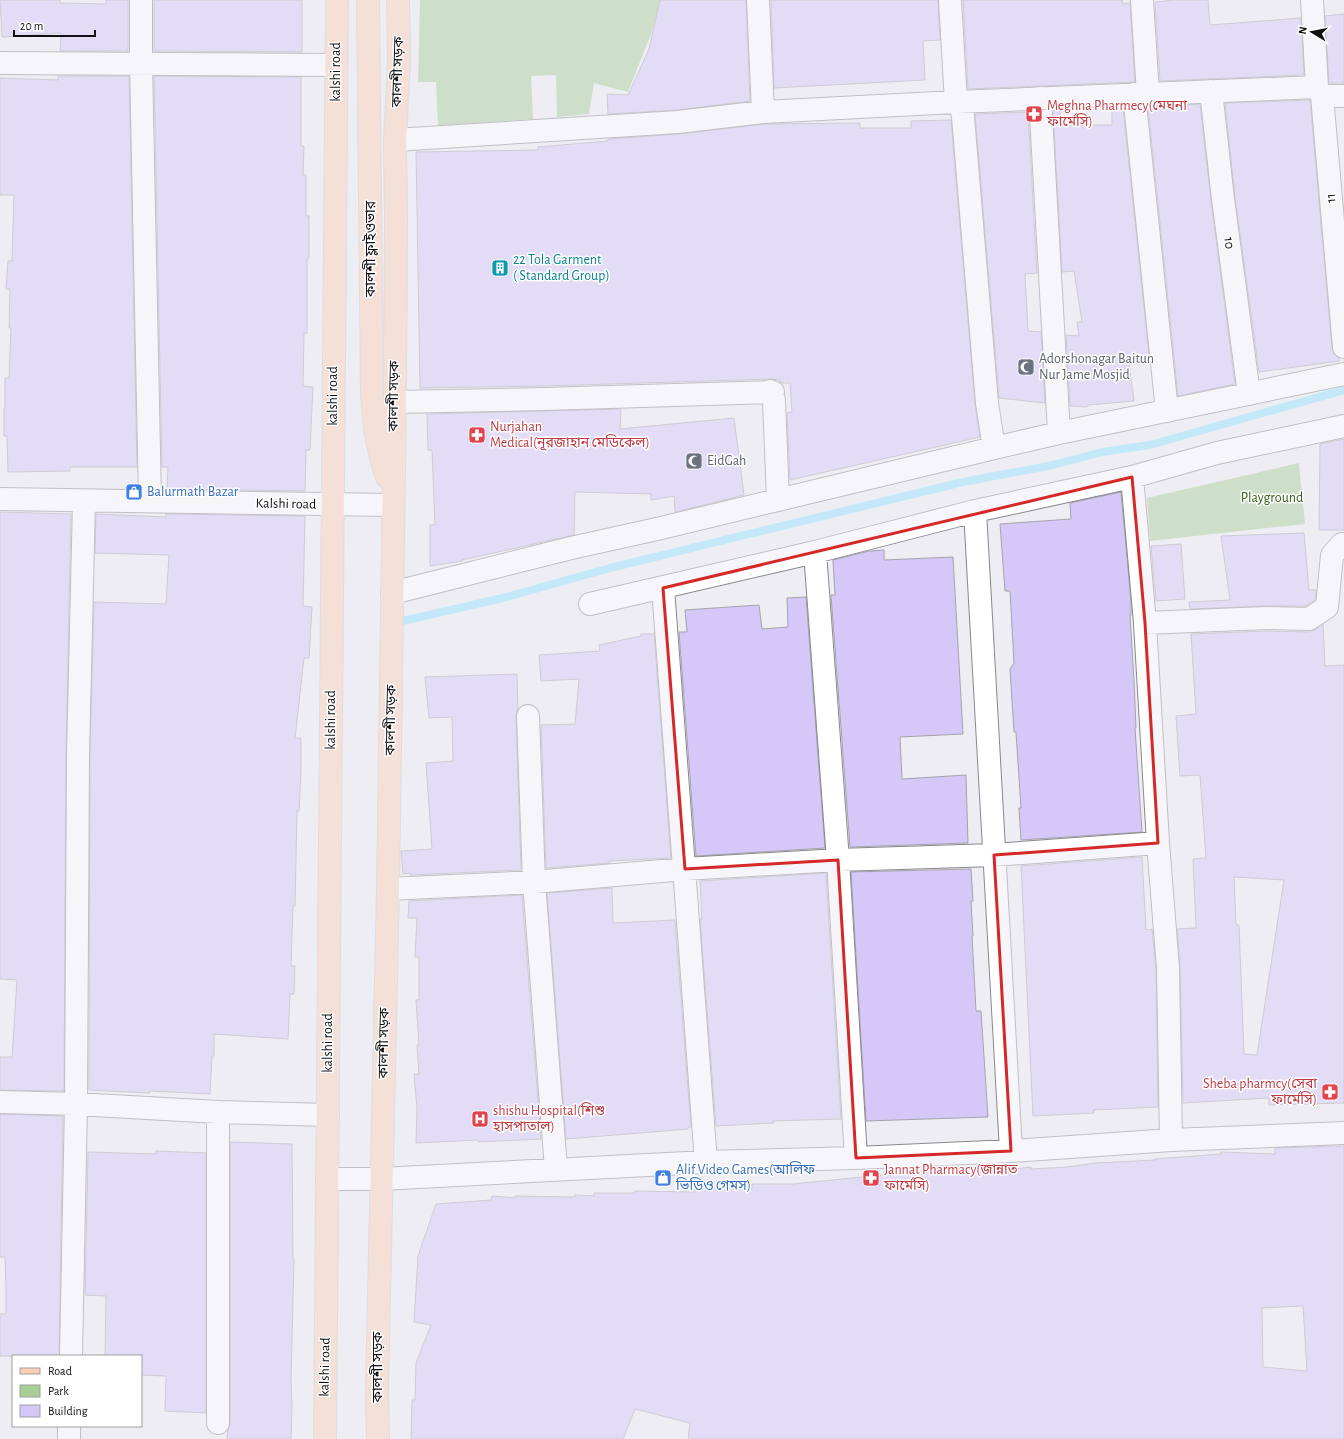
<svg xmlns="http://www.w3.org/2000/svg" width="1344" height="1439" font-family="'Alegreya Sans','Noto Sans Bengali',sans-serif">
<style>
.green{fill:#a7cf96}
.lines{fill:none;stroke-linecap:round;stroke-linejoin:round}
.stream{stroke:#8fe4ff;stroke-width:8}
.building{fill:#d5c8f9;stroke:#a5a3aa;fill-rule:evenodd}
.minor-casing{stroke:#88888e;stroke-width:24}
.major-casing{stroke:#cacacb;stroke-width:24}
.minor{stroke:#fff;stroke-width:22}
.major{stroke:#fbd0b4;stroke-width:22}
.marked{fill:none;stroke:#d62828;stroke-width:3;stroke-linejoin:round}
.labels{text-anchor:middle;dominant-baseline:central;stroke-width:3;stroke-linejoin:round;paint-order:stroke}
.street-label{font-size:14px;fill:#101012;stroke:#fff}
.health-label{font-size:14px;fill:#be3a42;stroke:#fff;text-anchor:start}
.culture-label{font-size:14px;fill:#0d838f;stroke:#fff;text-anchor:start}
.worship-label{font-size:14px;fill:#5b616d;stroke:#fff;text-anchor:start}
.shop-label{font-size:14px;fill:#366cbe;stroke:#fff;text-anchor:start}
.park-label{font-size:14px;fill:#336119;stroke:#fff}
</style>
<rect width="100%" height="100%" fill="#eeedf4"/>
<path class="green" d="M420,0H667L655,24L628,92L594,83L589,114L557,117L556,75L531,76L533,119L438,126L436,82H418Z
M1299,463L1305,524L1150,541L1147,498Z"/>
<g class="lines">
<path class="stream" d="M403,621L507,597L610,568L963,482L1053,465L1102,452L1150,445L1344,390"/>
</g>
<path class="building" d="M0,0H60V3L106,4V0H128V51H60L61,33L2,37Z
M154,0H302V52L154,51Z
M660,0H746L750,101L677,110L608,114L607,94L628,95L649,49Z
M771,0H938L940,40L923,41L925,80L774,88Z
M963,0H1122L1123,4L1130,3L1135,82L968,89Z
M1175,0H1208L1210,25L1301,18L1304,75L1160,81L1155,2Z
M1344,14V83H1329L1325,16Z
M58,76H129L137,467H70V471L8,472L7,436H4V408H5V378H9L11,328H9L10,289H6L8,261H12L14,195H0V78L58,80Z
M154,76L301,77V146H304L303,175H306V216H309V258L307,259V333H304L303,386L313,387L310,450H306L305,491L167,489L168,467H162Z
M1310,100L1332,348L1334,354L1339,358V361L1259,372L1235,197L1225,103Z
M1200,104L1211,201L1235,384L1178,396L1148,107Z
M1112,108H1123L1150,364H1129L1134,401L1088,405L1087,407L1070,406L1066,335L1079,336L1077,322H1082L1074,271L1062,272L1053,110H1060V125H1112Z
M1028,112L1037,273L1025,274L1028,331L1041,332L1045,403L999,398L975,114Z
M951,120L975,404L980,437L790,480L787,413L792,412L790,383H781L780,380L771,379L545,386L420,388L416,152L538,150V147L608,141V139L679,134L764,124L860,123V128H911V121Z
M621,409L620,429L734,418L744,495L675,512L674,496L651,500V494L575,492L574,535L462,560V561L430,566V525H435L432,450H428L427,414Z
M1344,439V530H1319L1320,444Z
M1121,492L1131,602V615H1130L1134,681L1136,728H1135L1142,832L1021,840L1019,808H1021L1016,732H1014L1010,669L1014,663L1010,591H1005L1000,524L1071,519L1070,503Z
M0,512L71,514L66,755L64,1091L0,1090V1057H12L17,980L0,979Z
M96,514L166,517V514L305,516L303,606L312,607L309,658H304L295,738H301V772L299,811H297L295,906H293L291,966H295L294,994H290L288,1039L214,1034V1056H212L210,1094L150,1091V1093L89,1090L90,755L94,602L166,604L169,555L95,553Z
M1304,533L1309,590H1316L1315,600L1305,606H1265L1190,609L1189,602L1230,600L1221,536Z
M1181,544L1185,599L1156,601L1151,546Z
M884,550V560L953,557L963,734L900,737L902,779L966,775L968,843L850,847L831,595H835L833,560L869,551Z
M806,597L825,848L696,856L679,632H687L685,610L759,605L762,629L788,627L787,598Z
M1323,624L1325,666L1344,665V1103L1269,1105V1098L1183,1103L1180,968L1177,929L1196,928L1193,859L1206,858L1200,775L1180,776L1176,716L1196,714L1191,634L1266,631L1309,632L1316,629ZM1234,877L1284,880L1257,1055L1244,1054L1239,925H1236Z
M641,634H654L671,858L610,861V863L546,868L541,725L575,724L579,679L541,681L539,655L600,651L599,645L641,636Z
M517,674L518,709L516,716L521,870L410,875V873L403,874L401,851L432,849L426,763L453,761L452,717L429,718L425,677Z
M1142,857L1146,930L1152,929L1156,969L1158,1107L1094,1110V1113L1033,1116L1021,866Z
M971,869L973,901H971L973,936H972L976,1011H981L988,1117L866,1121L851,872Z
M826,873L841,1119L773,1121L774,1123L716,1126L700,919H702L700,881Z
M612,888L613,923L675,920L691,1127H688V1129L566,1139L547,893Z
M522,895L541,1139L478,1142V1140L416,1143L417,1108L414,1074H419L417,1045H419L416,1000H419V957H415L417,918H408L409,901Z
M0,1114L63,1116L59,1356H0V1314H6V1290L5,1257H0Z
M230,1142L292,1144L293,1259H294L291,1381L292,1407L291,1439H227L228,1430L230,1423Z
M1344,1146V1439H688L690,1423L635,1409L623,1439H411L412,1400H415L416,1363L431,1325L414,1322L418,1256L436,1204L491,1200L492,1196L515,1198V1196L575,1197V1195L594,1196V1193H635V1191L695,1192V1188H720L721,1184L752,1189V1184H793L892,1174L946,1171V1173L993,1171V1167L1014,1165L1015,1169L1031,1167V1169L1067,1167L1096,1163L1155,1160V1159L1221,1154V1152L1275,1154V1148ZM1303,1306L1307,1371L1263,1367L1262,1308Z
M156,1151L206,1153V1413L165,1411L166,1376L141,1375V1356H105L106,1296L85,1295L88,1152L156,1154Z"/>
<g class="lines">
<g class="minor-casing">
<path id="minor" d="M141,0V63L150,501
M758,0L763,112
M950,0L956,102L961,107L963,117L987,403L994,448
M1142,0L1148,94
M1312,0L1317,87
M0,63L336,65
M1211,91L1223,199L1249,394
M1134,94L1167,411
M1322,96L1344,347
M1040,98L1059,433
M395,140L678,122L763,112L956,102L1317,87L1322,96H1344
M770,391L774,400L778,500
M395,402L545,399L773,392
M1132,477L1145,623L1158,843L1168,968L1171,1140
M0,499L393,505
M975,511L1011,1151
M815,552L838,860L856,1158
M663,588L706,1162
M392,593L571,548L657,529L994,448L1059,433L1344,374
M590,604L815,552L975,511L1132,477L1217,453L1344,426
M1145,623L1266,618L1309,619L1327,607L1332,555L1342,544H1344
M528,716L534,882L556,1169
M388,889L534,882L685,869L838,860L994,855L1158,843
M0,1102L76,1104L218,1112L328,1115
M218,1112V1423
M327,1179H381L706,1162L856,1158L1011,1151L1171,1140L1344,1133
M71,1356L76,1104L78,755L84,502
M69,1439V1426"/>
</g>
<g class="major-casing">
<path id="major" d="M368,0L372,395C374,423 377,450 387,477
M325,1439L337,0
M378,1439L377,1387L388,889L395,402L396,217L395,140L399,61L398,0"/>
</g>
<use href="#minor" class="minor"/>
<use href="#major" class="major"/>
</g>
<path d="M0 0H1344V1439H0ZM1132,477L1145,623L1158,843L994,855L1011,1151L856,1158L838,860L685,869L663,588Z" fill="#eeedf4" fill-opacity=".55" fill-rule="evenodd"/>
<path class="marked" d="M1132,477L1145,623L1158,843L994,855L1011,1151L856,1158L838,860L685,869L663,588Z"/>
<defs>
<g id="pharmacy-square" transform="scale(0.9)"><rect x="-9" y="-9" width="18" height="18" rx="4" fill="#e0444e" stroke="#fff"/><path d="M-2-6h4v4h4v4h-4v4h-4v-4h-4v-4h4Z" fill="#fff"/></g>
<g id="building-square" transform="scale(0.9)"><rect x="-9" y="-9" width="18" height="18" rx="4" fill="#0f9aa8" stroke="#fff"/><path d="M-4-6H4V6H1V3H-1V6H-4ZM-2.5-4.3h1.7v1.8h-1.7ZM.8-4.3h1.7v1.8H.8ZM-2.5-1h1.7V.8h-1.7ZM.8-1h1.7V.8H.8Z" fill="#fff"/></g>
<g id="mosque-square" transform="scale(0.9)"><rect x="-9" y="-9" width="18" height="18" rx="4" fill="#6b7280" stroke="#fff"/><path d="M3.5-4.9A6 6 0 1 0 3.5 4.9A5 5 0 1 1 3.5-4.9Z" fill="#fff"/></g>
<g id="shop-square" transform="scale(0.9)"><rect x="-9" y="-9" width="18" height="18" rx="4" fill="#3f7fe0" stroke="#fff"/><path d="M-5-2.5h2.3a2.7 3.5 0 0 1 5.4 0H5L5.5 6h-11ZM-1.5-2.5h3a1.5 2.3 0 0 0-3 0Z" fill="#fff"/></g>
<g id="hospital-square" transform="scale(0.9)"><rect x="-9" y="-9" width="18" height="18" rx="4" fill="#e0444e" stroke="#fff"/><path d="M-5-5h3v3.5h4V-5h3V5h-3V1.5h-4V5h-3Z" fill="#fff"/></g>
</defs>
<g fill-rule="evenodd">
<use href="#pharmacy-square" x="1034" y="114"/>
<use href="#building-square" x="500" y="268"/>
<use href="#mosque-square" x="1026" y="367"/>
<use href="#pharmacy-square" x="477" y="435"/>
<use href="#mosque-square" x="694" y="461"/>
<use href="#shop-square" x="134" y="492"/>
<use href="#pharmacy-square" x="1330" y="1092"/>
<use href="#hospital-square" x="480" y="1119"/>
<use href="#shop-square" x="663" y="1178"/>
<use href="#pharmacy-square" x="871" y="1178"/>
</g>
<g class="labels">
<g class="street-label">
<text transform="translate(336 72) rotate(-90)">kalshi road</text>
<text transform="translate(398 72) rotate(-88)">কালশী সড়ক</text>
<text transform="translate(1331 198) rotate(-95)">11</text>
<text transform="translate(1229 243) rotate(82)">10</text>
<text transform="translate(371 249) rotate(-90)">কালশী ফ্লাইওভার</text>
<text transform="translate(333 396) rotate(-90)">kalshi road</text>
<text transform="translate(394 396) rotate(-89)">কালশী সড়ক</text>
<text transform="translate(286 504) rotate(1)">Kalshi road</text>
<text transform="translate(331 720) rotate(-90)">kalshi road</text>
<text transform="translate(391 720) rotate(-89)">কালশী সড়ক</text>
<text transform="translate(328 1043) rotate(-90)">kalshi road</text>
<text transform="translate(384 1043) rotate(-89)">কালশী সড়ক</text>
<text transform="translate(325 1367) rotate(-89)">kalshi road</text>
<text transform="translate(378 1367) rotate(-90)">কালশী সড়ক</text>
</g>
<g class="health-label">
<text x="1047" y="106">Meghna Pharmecy(মেঘনা<tspan x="1047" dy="16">ফার্মেসি)</tspan></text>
<text x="490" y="427">Nurjahan<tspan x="490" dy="16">Medical(নূরজাহান মেডিকেল)</tspan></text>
<text x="1317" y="1084" text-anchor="end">Sheba pharmcy(সেবা<tspan x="1317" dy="16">ফার্মেসি)</tspan></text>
<text x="493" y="1111">shishu Hospital(শিশু<tspan x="493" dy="16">হাসপাতাল)</tspan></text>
<text x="884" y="1170">Jannat Pharmacy(জান্নাত<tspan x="884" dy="16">ফার্মেসি)</tspan></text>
</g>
<g class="culture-label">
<text x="513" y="260">22 Tola Garment<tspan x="513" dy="16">( Standard Group)</tspan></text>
</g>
<g class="worship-label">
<text x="1039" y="359">Adorshonagar Baitun<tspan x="1039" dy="16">Nur Jame Mosjid</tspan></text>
<text x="707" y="461">EidGah</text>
</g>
<g class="shop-label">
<text x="147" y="492">Balurmath Bazar</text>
<text x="676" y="1170">Alif Video Games(আলিফ<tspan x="676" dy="16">ভিডিও গেমস)</tspan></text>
</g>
<g class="park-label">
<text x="1272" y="498">Playground</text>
</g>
</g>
<rect x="12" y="1355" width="130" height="72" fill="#ffffff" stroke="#9f9fa0"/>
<rect x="20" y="1368" width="20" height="6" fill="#fbd0b4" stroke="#9f9fa0"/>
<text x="48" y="1375" font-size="12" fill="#101012">Road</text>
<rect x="20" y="1385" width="20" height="12" fill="#a7cf96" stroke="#9f9fa0"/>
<text x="48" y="1395" font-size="12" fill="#101012">Park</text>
<rect x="20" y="1405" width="20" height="12" fill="#d5c8f9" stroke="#9f9fa0"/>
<text x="48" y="1415" font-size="12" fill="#101012">Building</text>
<g transform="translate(1312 32) rotate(280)" stroke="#ffffff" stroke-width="3" paint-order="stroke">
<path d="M0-3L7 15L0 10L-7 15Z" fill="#101012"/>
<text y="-6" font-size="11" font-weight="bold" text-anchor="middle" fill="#101012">N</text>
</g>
<path d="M14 30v6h81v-6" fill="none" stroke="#101012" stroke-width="2"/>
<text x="20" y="30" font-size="12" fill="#101012" stroke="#ffffff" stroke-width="3" paint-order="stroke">20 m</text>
</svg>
